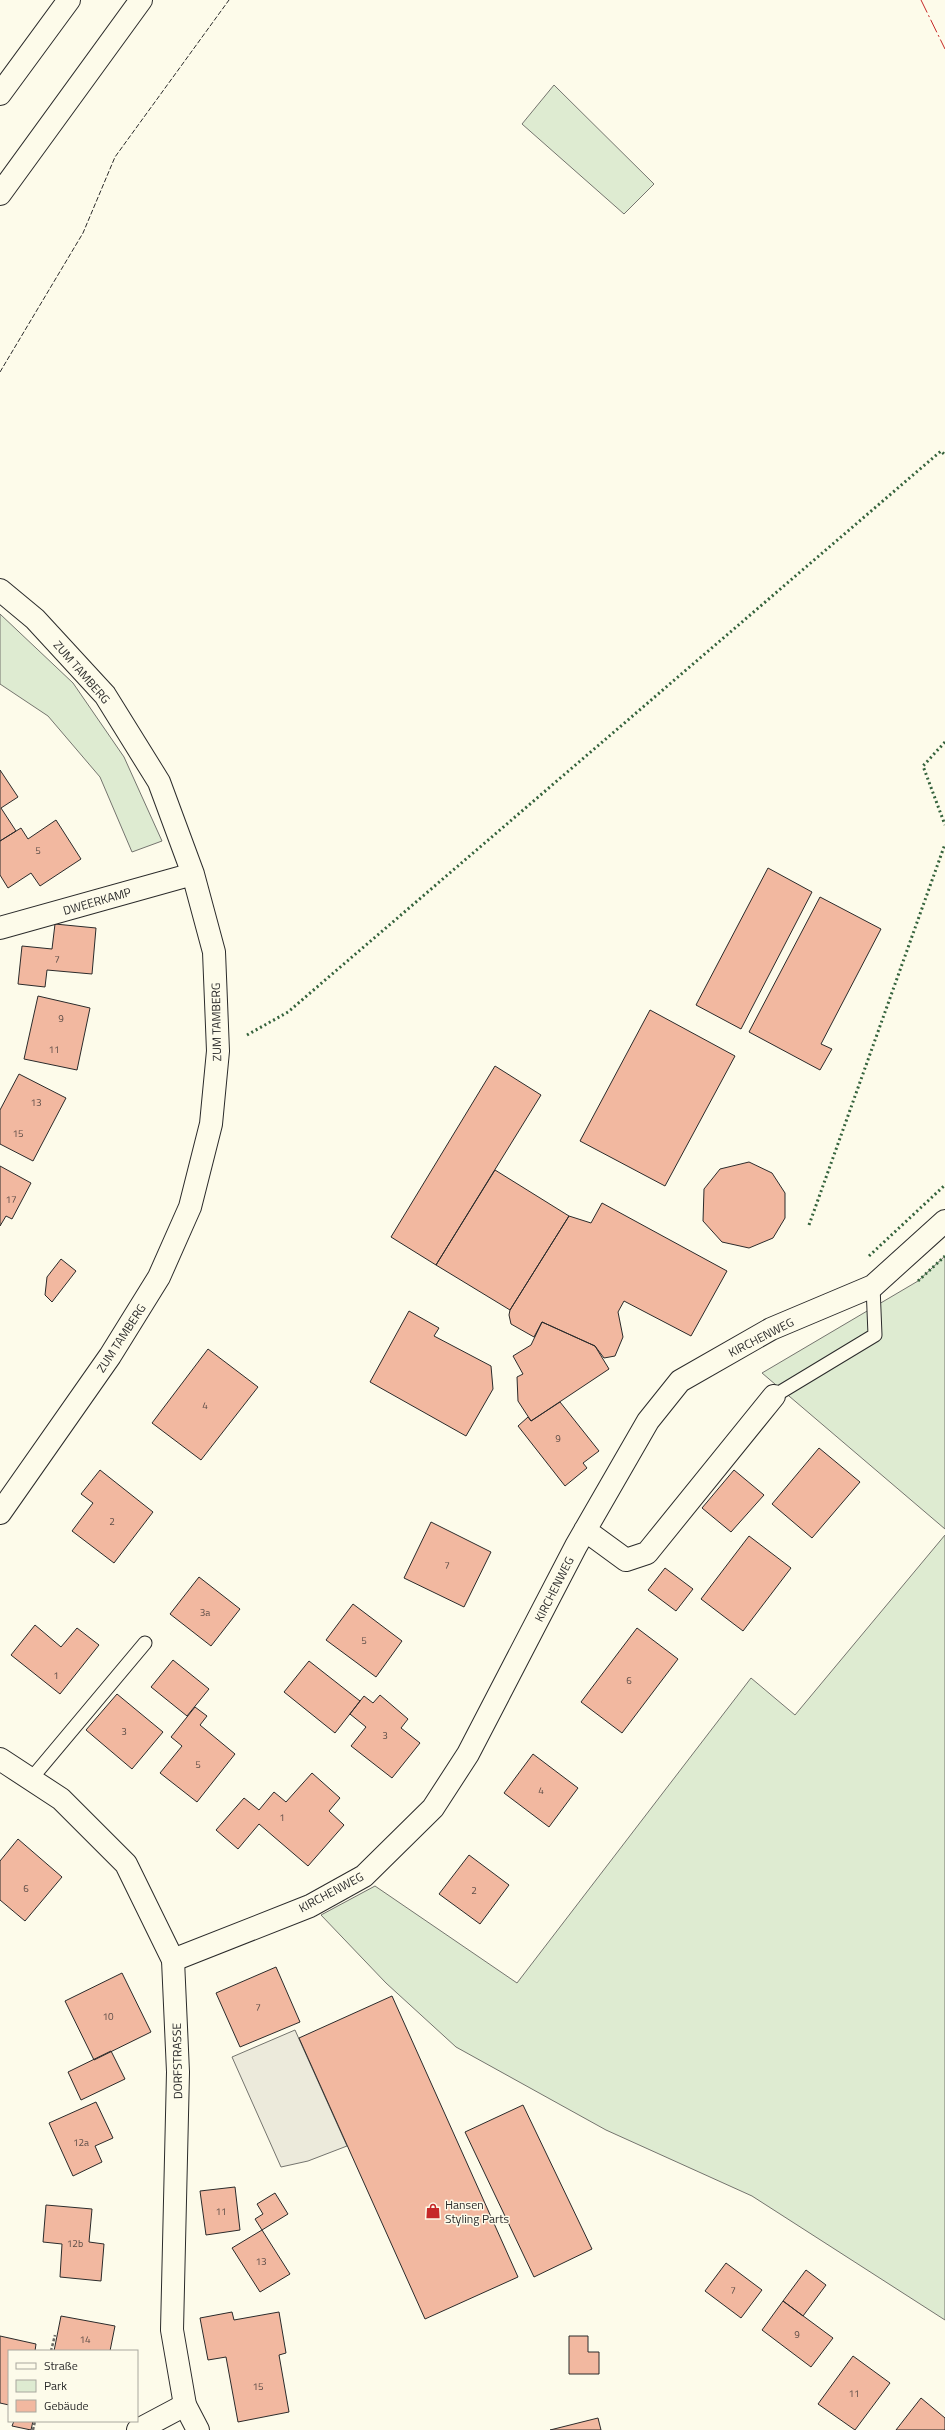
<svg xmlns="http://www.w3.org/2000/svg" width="945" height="2430" font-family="'Titillium Web',sans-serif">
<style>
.green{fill:#deebd1;stroke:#74746e}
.parking{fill:#eceadb;stroke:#74746e}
.building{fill:#f2b8a0;stroke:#2b2b2b}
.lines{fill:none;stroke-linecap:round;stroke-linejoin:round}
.service-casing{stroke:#2b2b2b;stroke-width:15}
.minor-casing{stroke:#2b2b2b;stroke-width:24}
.tertiary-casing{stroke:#2b2b2b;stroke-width:24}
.motorway-casing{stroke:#2b2b2b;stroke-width:24}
.path{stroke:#6a6964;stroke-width:2.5;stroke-dasharray:3 2;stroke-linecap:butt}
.service{stroke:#fdfbea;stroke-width:13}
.minor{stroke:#fdfbea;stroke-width:22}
.tertiary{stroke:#fdfbea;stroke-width:22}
.motorway{stroke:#fdfbea;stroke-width:22}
.hedge{stroke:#34623c;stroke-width:3;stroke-dasharray:2 3;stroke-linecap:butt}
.fence{stroke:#2b2b2b;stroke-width:1;stroke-dasharray:5 2;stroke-linecap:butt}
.power{stroke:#c62828;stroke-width:1;stroke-dasharray:14 3 2 3;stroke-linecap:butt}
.labels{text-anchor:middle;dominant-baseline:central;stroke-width:3;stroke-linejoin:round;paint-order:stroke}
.number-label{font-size:10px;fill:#5d4e48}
.street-label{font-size:12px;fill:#2b2b2b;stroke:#fdfbea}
.poi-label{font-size:12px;fill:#2b2b2b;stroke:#fdfbea;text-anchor:start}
</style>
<rect width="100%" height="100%" fill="#fdfbea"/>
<path class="green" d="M554,85L654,184L624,214L522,124Z
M0,614L73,683L124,757L162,841L132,852L100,777L48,716L0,684Z
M945,1256V1529L762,1373L918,1281Z
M945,1535V2320L752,2196L606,2130L456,2047L386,1983L321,1915L375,1886L517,1983L751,1678L795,1715Z"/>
<path class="parking" d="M295,2030L347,2146L308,2161L281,2167L232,2057Z"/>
<path class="building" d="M0,770L18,797L1,808L16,831L0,841Z
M56,820L81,859L40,886L31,873L8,888L0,875V841L21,828L28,839Z
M768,868L812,892L741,1029L696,1005Z
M820,897L881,929L821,1044L832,1049L820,1070L749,1032Z
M55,924L96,928L92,974L47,970L45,987L18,984L22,946L52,949Z
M38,996L90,1008L77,1070L24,1059Z
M650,1010L735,1056L665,1186L580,1141Z
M495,1066L541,1095L436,1265L391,1237Z
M19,1074L66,1098L33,1161L0,1144V1110Z
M749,1162L772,1173L785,1193V1218L773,1238L749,1248L722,1242L703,1221L704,1189L720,1169Z
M0,1166L31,1183L12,1219L6,1216L0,1226Z
M495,1170L569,1216L510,1310L436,1265Z
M602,1203L727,1271L691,1336L624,1301L618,1312L623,1337L615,1356L604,1358L595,1346L542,1322L534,1337L511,1324L509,1315L510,1310L569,1216L591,1223Z
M61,1259L76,1271L52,1302L45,1295L47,1277Z
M409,1311L439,1328L434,1336L491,1366L493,1389L466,1436L370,1382Z
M542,1322L595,1346L609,1369L531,1421L518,1401L517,1377L523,1374L513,1356L531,1345Z
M208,1349L258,1387L201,1460L152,1423Z
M560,1402L599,1451L583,1463L587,1468L565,1486L518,1426L528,1417L531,1421Z
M819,1448L860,1482L812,1538L772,1504Z
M100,1470L153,1512L114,1563L72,1531L93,1503L81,1494Z
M734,1470L764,1495L731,1532L702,1508Z
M431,1522L491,1552L464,1607L404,1578Z
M749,1536L791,1568L743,1631L701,1599Z
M665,1568L693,1589L676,1611L648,1590Z
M199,1577L240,1609L211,1646L170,1614Z
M353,1604L402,1641L376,1677L326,1640Z
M35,1625L61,1647L77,1628L99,1645L60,1694L11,1655Z
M637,1628L678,1659L622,1733L581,1702Z
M173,1660L209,1689L187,1716L151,1687Z
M309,1661L360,1701L335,1733L284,1692Z
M117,1694L163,1732L132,1769L86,1730Z
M380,1695L408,1719L401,1728L420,1743L392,1778L351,1746L366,1727L350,1714L364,1696L373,1703Z
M195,1707L207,1716L200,1725L235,1754L197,1802L160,1773L182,1746L171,1737Z
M533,1754L578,1788L549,1827L504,1793Z
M312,1773L340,1798L329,1811L344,1825L308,1866L259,1824L238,1849L216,1830L244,1798L259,1810L274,1792L286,1802Z
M18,1839L62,1877L25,1921L0,1900V1861Z
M469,1855L509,1885L480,1924L439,1894Z
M276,1967L300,2022L240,2047L216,1993Z
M122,1973L151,2032L94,2060L65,2001Z
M392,1996L518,2277L425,2319L299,2038Z
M111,2051L125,2079L81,2100L68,2072Z
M96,2102L113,2138L95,2146L102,2162L73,2176L49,2123Z
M523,2105L592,2249L534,2277L465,2132Z
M235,2187L240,2230L206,2235L200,2191Z
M275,2193L288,2214L262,2230L255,2219L263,2214L257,2204Z
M46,2205L92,2209L89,2242L104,2244L101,2281L60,2277L62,2244L43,2242Z
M262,2230L290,2274L260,2292L232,2248Z
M726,2263L762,2290L741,2318L705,2291Z
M806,2270L826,2285L803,2316L783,2301Z
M783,2301L833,2338L811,2367L762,2330Z
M232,2312L234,2320L279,2312L286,2353L279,2355L289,2412L238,2422L226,2357L208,2360L200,2318Z
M61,2316L115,2326L110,2351H54Z
M0,2336L36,2344L35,2351H9V2405L0,2403Z
M569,2336H588V2352H599V2374H569Z
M853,2356L890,2383L855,2430L818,2404Z
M921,2398L945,2418V2430H896Z
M598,2418L601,2430H550Z
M14,2421H33L31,2430L12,2426Z"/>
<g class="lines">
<g class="service-casing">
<path id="service" d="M774,1396L875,1335L873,1286
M31,1779L145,1643"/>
</g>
<g class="minor-casing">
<path id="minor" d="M0,590L35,619L105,695L159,782L193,874L214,952L218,1051L211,1124L190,1207L159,1277L110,1356L0,1513
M0,928L193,874
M585,1530L626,1560L647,1553L774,1396
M173,1960L310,1906L364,1876L433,1808L468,1754L576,1546L648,1421L680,1381L771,1329L873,1286L945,1221
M138,2430L185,2405"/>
</g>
<g class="tertiary-casing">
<path id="tertiary" d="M0,1759L61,1799L126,1864L173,1960L178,2072L172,2330L185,2405L198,2430"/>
</g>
<g class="motorway-casing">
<path id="motorway" d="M0,94L69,0
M0,194L141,0"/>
</g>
<path class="path" d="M51,2351L55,2335
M33,2430L35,2421"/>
<use href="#service" class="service"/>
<use href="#minor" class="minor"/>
<use href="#tertiary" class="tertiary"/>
<use href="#motorway" class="motorway"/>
<path class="hedge" d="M945,742L923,766L945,825
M247,1035L288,1012L941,451L945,455
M809,1225L945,844
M869,1256L945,1185
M918,1281L945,1256"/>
<path class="fence" d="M0,372L83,233L115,157L229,0"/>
<path class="power" d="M921,0L945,49"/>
</g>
<defs>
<g id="shop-bare" transform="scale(1.2)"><path d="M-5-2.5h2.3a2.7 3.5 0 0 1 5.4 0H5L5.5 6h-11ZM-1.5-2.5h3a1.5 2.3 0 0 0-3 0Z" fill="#c62828" stroke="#fdfbea" stroke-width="2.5" paint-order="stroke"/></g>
</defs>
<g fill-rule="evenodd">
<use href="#shop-bare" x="433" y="2211"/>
</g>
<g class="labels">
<g class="number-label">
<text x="38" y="850">5</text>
<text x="57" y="959">7</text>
<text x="61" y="1018">9</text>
<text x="54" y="1049">11</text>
<text x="36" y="1102">13</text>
<text x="18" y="1133">15</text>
<text x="11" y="1199">17</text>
<text x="205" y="1405">4</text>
<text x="558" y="1438">9</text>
<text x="112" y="1521">2</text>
<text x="447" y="1565">7</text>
<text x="205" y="1612">3a</text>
<text x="364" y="1640">5</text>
<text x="56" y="1675">1</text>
<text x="629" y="1680">6</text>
<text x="124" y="1731">3</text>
<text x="385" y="1735">3</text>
<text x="198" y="1764">5</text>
<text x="541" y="1790">4</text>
<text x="282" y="1817">1</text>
<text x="26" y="1888">6</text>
<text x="474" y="1890">2</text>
<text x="258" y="2007">7</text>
<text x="108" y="2016">10</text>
<text x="81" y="2142">12a</text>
<text x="221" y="2211">11</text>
<text x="75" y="2243">12b</text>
<text x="261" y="2261">13</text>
<text x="733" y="2290">7</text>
<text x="797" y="2334">9</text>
<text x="85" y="2339">14</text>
<text x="258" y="2386">15</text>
<text x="854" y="2393">11</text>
</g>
<g class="street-label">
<text transform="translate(82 672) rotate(49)">ZUM TAMBERG</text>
<text transform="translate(97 901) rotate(-16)">DWEERKAMP</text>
<text transform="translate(216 1022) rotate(-91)">ZUM TAMBERG</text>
<text transform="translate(761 1337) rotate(-27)">KIRCHENWEG</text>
<text transform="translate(121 1338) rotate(-57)">ZUM TAMBERG</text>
<text transform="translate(554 1589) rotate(-63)">KIRCHENWEG</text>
<text transform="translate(331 1892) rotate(-28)">KIRCHENWEG</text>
<text transform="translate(177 2061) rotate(-91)">DORFSTRASSE</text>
</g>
<g class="poi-label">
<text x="445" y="2204">Hansen<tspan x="445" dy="14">Styling Parts</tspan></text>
</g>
</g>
<rect x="8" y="2350" width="130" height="72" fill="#fdfbea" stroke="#a9a89e"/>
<rect x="16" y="2363" width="20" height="6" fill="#fdfbea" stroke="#a9a89e"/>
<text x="44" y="2370" font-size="12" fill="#2b2b2b">Straße</text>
<rect x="16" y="2380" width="20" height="12" fill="#deebd1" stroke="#a9a89e"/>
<text x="44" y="2390" font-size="12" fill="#2b2b2b">Park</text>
<rect x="16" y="2400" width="20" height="12" fill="#f2b8a0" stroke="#a9a89e"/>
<text x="44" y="2410" font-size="12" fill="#2b2b2b">Gebäude</text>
</svg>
